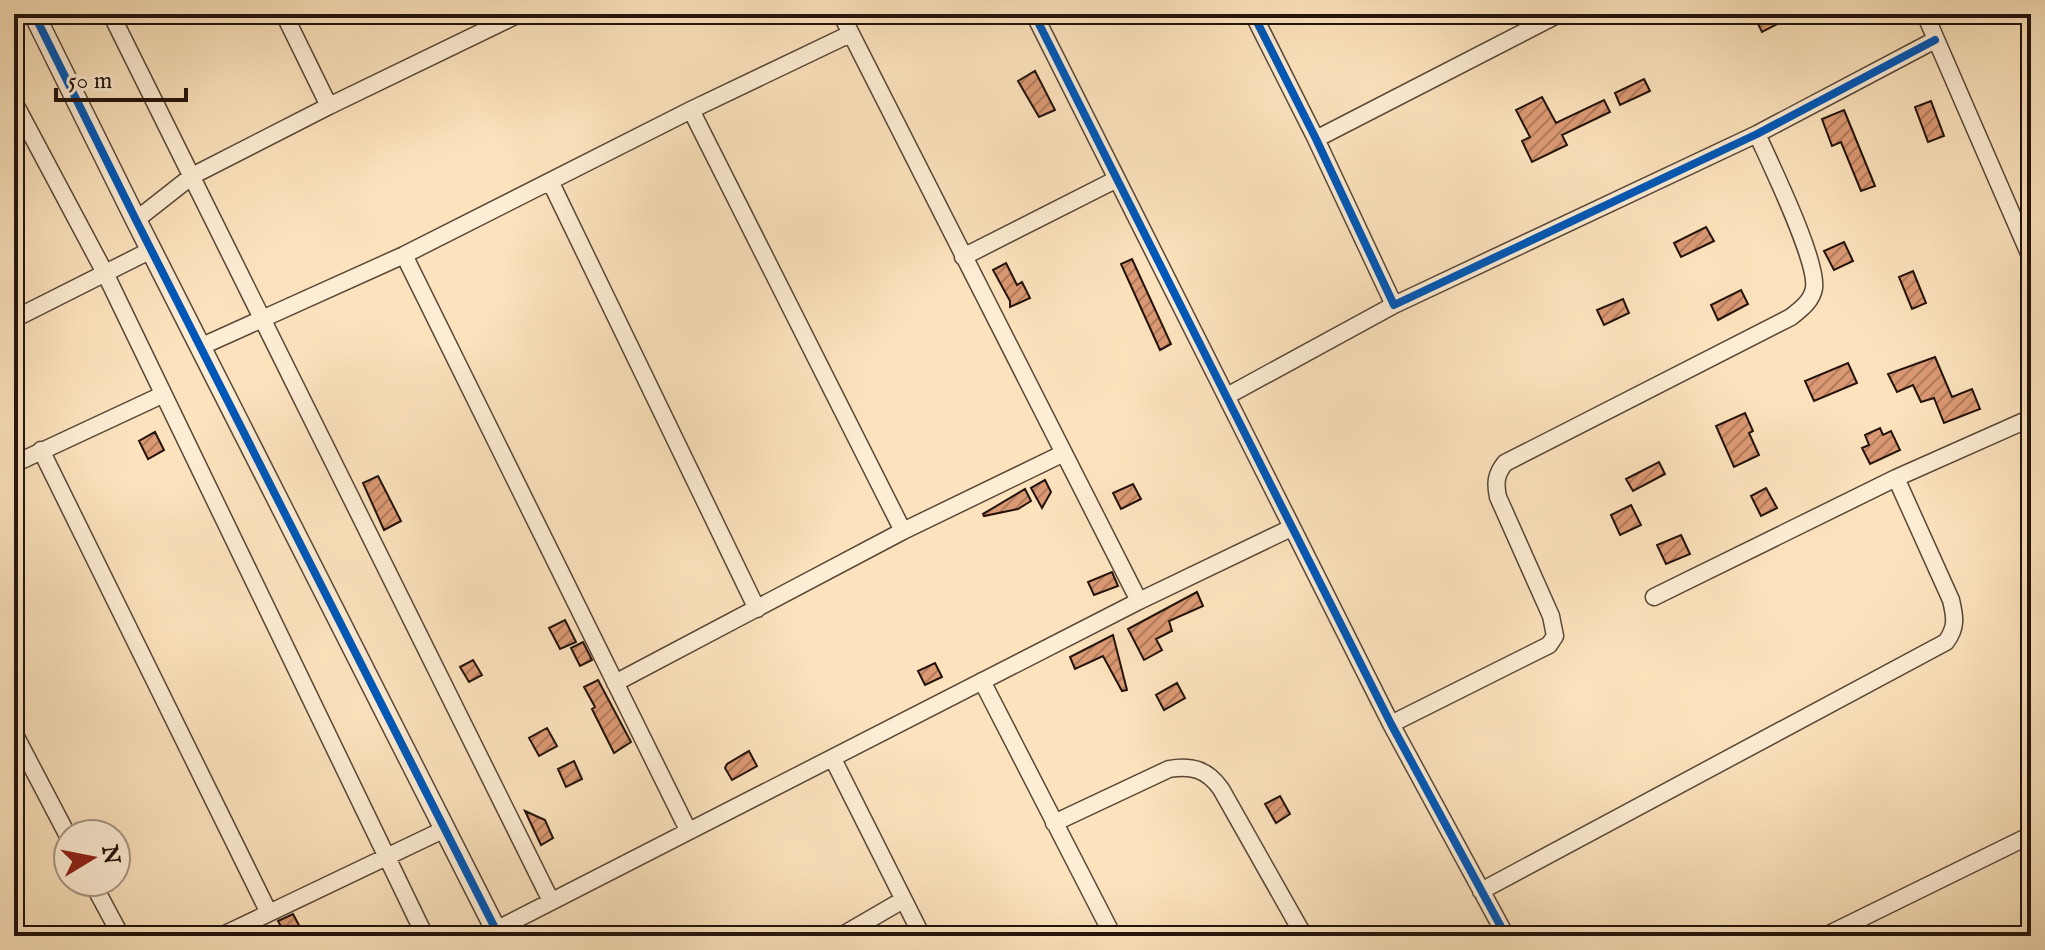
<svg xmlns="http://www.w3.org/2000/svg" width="2045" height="950" font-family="'IM FELL English',serif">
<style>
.building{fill:url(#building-hatch);stroke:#23130c;stroke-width:2}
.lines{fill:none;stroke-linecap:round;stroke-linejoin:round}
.minor-casing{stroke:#594738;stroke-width:19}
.tertiary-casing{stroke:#594738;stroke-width:23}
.minor{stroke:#fdedd4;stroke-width:16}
.tertiary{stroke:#fdedd4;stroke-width:20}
.cycleway-casing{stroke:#fdedd4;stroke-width:13}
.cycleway{stroke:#0057b8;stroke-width:8}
</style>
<defs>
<pattern id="building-hatch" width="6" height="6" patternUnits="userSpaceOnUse" patternTransform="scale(2)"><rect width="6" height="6" fill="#db9973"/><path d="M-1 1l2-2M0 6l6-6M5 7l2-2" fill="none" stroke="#b17c5d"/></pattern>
</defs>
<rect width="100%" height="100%" fill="#fce3bd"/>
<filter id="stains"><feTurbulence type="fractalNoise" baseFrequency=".0025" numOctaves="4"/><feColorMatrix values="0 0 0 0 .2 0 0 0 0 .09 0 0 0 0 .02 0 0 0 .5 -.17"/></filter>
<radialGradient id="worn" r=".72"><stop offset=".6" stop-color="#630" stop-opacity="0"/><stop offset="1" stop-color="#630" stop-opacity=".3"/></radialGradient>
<path class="building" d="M1753,14H1797L1762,32Z
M1035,71L1055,110L1039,117L1018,81Z
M1644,79L1650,91L1620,105L1615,93Z
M1542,97L1556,123L1604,100L1610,112L1562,135L1567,145L1532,162L1522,141L1530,137L1516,110Z
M1931,101L1944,136L1928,142L1915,107Z
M1844,110L1875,186L1861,191L1841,142L1832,146L1822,119Z
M1706,227L1714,241L1681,257L1674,243Z
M1844,242L1853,261L1834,270L1824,251Z
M1132,259L1171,344L1160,350L1121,264Z
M1006,263L1017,285L1022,282L1030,298L1010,307V301L993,270Z
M1913,271L1926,303L1912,309L1899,277Z
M1741,290L1748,304L1718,320L1711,305Z
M1623,299L1629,313L1604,325L1597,310Z
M1935,357L1952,397L1972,389L1980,409L1944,423L1934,398L1921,402L1913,385L1897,392L1888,374Z
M1848,363L1857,383L1814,401L1805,381Z
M1745,413L1753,431L1749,433L1759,455L1734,467L1716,426Z
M1880,428L1883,435L1891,431L1900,450L1870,464L1862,448L1869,445L1865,435Z
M155,432L164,450L148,459L139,441Z
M1659,462L1665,474L1633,491L1626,479Z
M378,476L401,521L384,530L363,483Z
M1045,480L1051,492L1042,508L1031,488Z
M1133,484L1141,499L1121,509L1113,493Z
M1766,488L1777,508L1761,516L1751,496Z
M1025,489L1031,501L1018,509L984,516L983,514Z
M1631,505L1641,525L1620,535L1611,515Z
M1681,535L1690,554L1666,564L1657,545Z
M1112,572L1118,586L1094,595L1088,582Z
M1197,592L1203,606L1169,621L1172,631L1156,639L1162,650L1144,660L1128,629Z
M565,620L576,642L560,649L549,628Z
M1113,635L1127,690L1122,691L1103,656L1075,669L1070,657Z
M583,642L592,660L580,666L571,648Z
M473,660L482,675L469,682L460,667Z
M935,663L942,677L925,685L918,671Z
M598,680L631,742L614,753L592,709L595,707L584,687Z
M1177,683L1185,698L1164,710L1156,695Z
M547,728L557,746L539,756L529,738Z
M749,751L757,766L732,780L725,768L727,764Z
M574,761L582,779L566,787L558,769Z
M1280,796L1290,814L1276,823L1265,804Z
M525,811L545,820L553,838L541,845Z
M293,914L301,929L286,936L278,921Z"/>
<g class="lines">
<g class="minor-casing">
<path id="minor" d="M111,14L551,901
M284,14L329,106L519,14
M841,14L1139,601
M1034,14L1391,724L1506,936
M1253,14L1316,139L1394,305L1757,134L1935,40
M1925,14L2031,258
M14,102L105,273L425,936
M691,110L903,531
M1316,139L1559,14
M551,183L757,609
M136,220L192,176L329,106
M404,255L688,830
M963,257L1117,179
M14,319L151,250
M200,347L404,255L691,110L850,34
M1227,396L1394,305
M41,450L268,911
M14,464L162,395
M1654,597L1896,478L2031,418
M982,681L1113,936
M615,683L903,531L1062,454
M1391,724L1549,645L1555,636L1551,616L1498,497C1495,483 1496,474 1505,463L1791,317C1801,309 1812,301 1814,288C1818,261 1770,163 1757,134
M14,733L68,836
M833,759L922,936
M1054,823L1169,769C1191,765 1207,769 1221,789L1304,936
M92,882L121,936
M1481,891L1946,642C1957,627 1955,617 1951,600L1896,478
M221,936L445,829
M484,936L1139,601L1291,528
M841,936L903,900
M1825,936L2031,835"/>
</g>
<g class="tertiary-casing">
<path id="tertiary" d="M34,14L136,220L499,936"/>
</g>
<use href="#minor" class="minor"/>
<use href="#tertiary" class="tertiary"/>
<g class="cycleway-casing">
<path id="cycleway" d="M34,14L136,220L499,936
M1034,14L1391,724L1506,936
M1253,14L1316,139L1394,305L1757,134L1935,40"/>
</g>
<use href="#cycleway" class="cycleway"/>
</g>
<rect width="2045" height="950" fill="none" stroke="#fce3bd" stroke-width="48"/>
<rect x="16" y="16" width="2013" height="918" fill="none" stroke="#23130c" stroke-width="4"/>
<rect x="24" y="24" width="1997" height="902" fill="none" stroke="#23130c" stroke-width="2"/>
<g transform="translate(92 858) rotate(80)"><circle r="38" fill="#fdedd4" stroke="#a69684" stroke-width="2"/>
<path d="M0-6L14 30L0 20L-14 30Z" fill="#8f2418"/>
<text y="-12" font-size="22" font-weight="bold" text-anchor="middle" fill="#23130c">N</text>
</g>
<path d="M56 88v12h130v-12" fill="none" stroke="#23130c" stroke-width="4"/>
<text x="68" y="88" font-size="24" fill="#23130c" stroke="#fdedd4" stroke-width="6" paint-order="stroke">50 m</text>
<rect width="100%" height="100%" filter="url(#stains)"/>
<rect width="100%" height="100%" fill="url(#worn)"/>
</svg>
